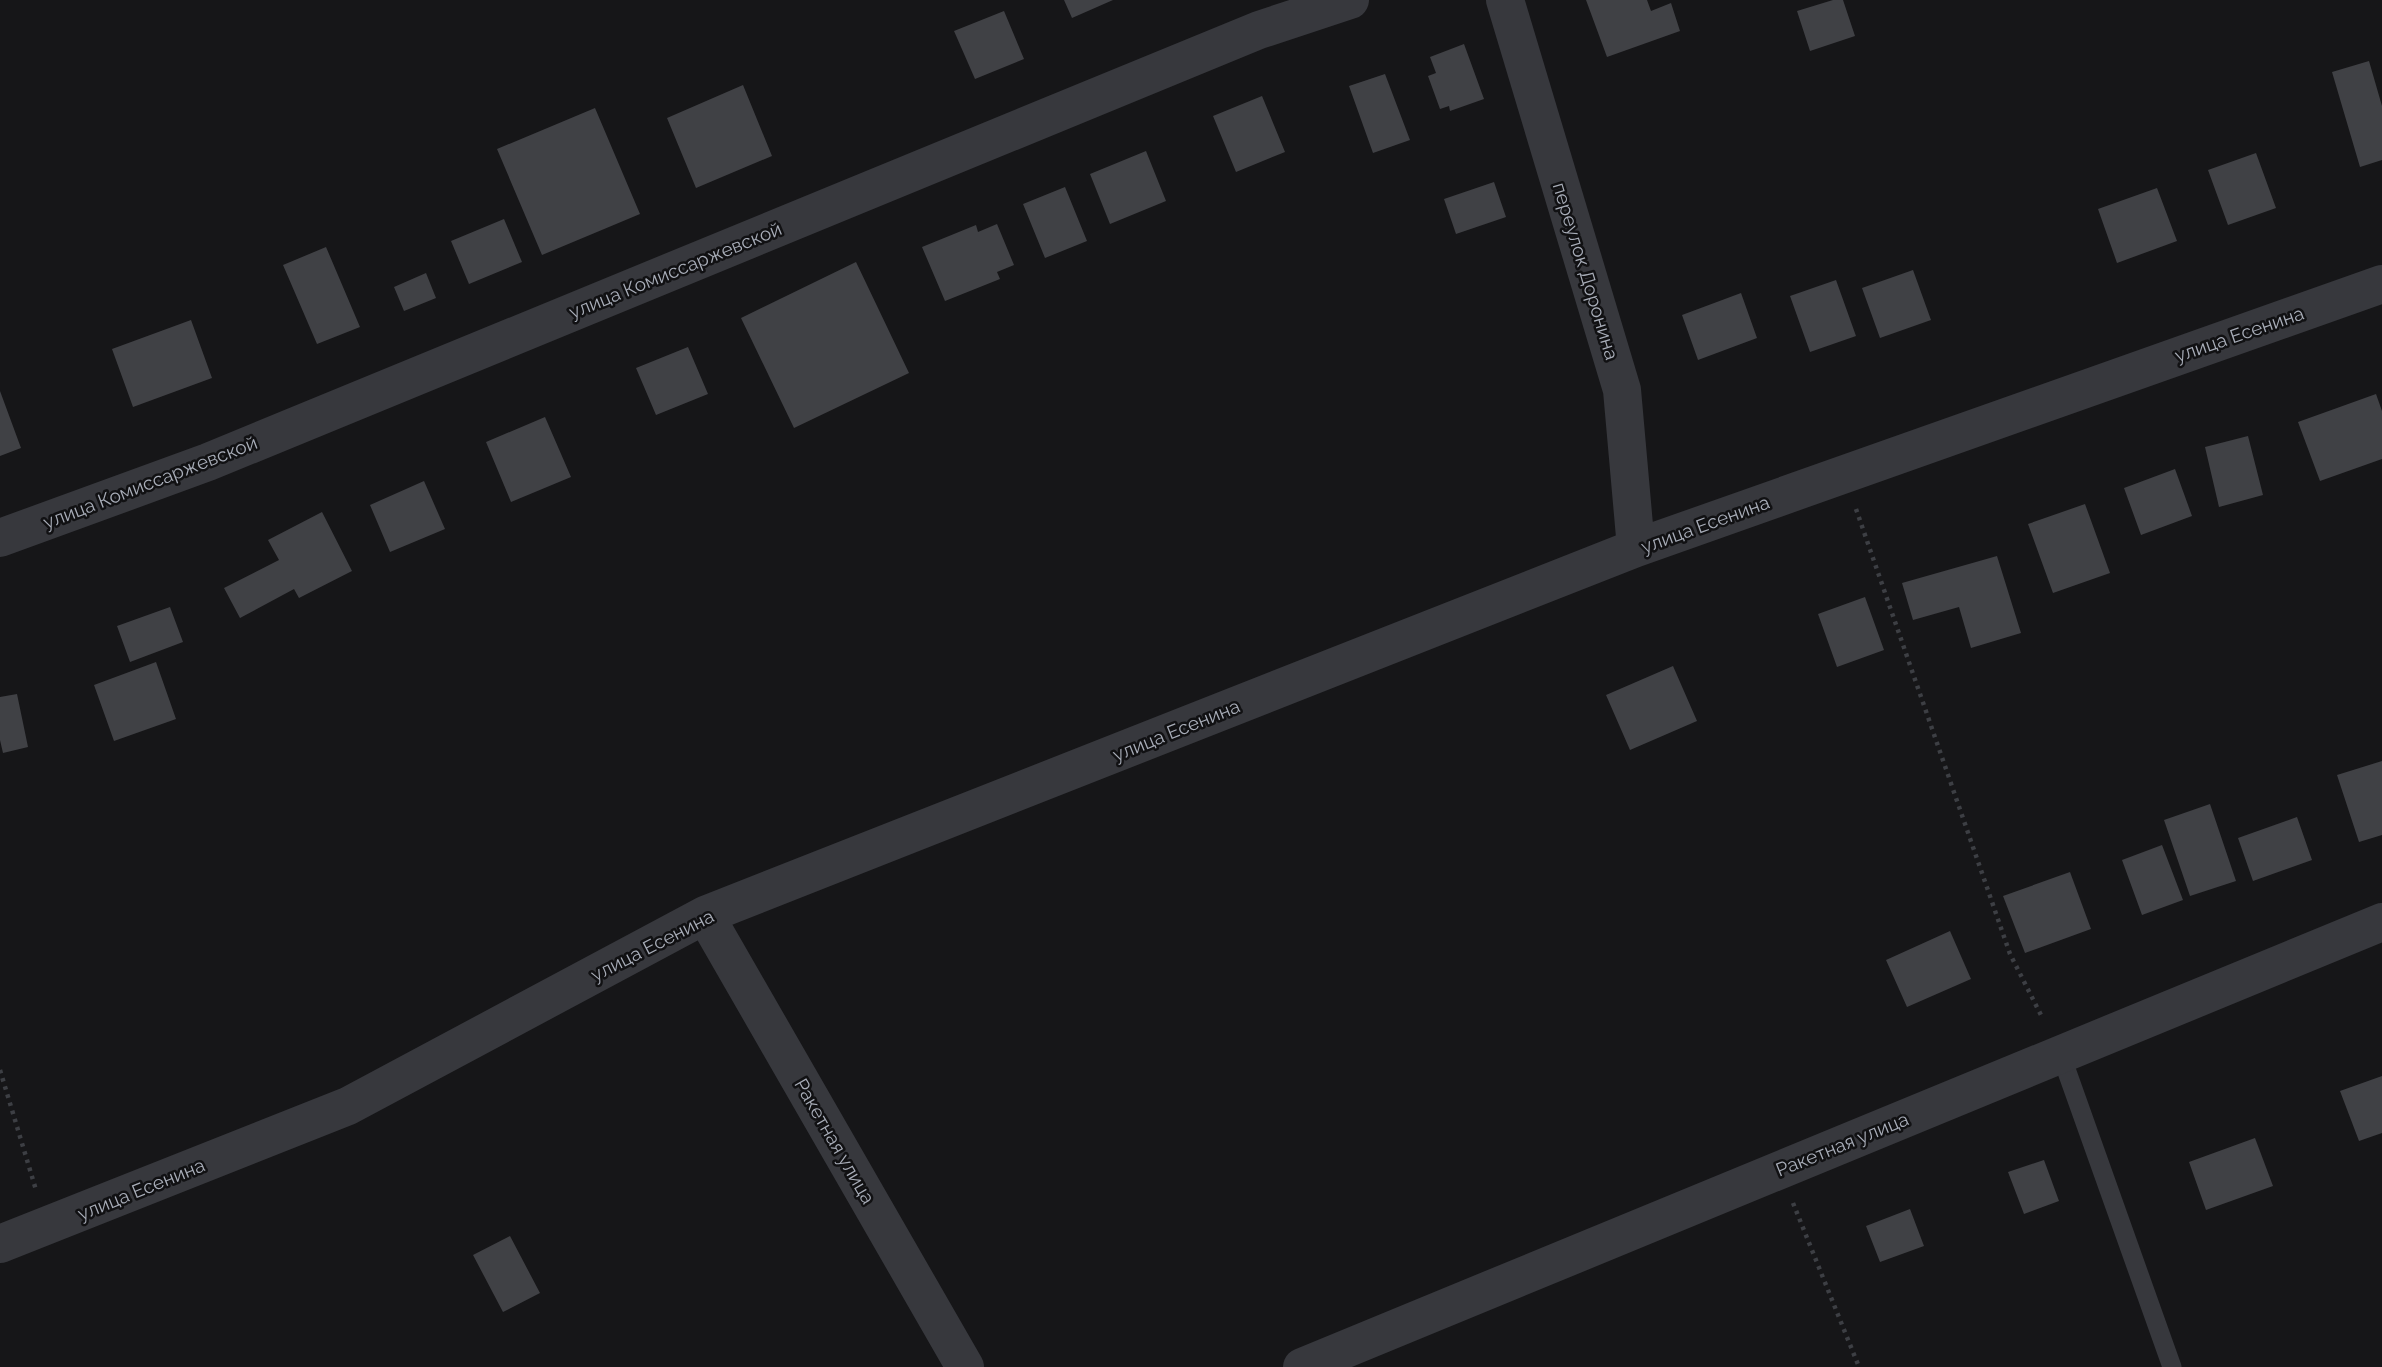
<svg xmlns="http://www.w3.org/2000/svg" width="2382" height="1367" font-family="Raleway,sans-serif">
<style>
.building{fill:#404145}
.lines{fill:none;stroke-linecap:round;stroke-linejoin:round}
.path{stroke:#3d3f44;stroke-width:4.5;stroke-dasharray:3.5 5;stroke-linecap:butt}
.lane{stroke:#37383d;stroke-width:19}
.street{stroke:#37383d;stroke-width:38}
.labels{text-anchor:middle;dominant-baseline:central;stroke-width:5;stroke-linejoin:round;paint-order:stroke}
.street-label{font-size:19px;fill:#a8adb8;stroke:#111113}
</style>
<rect width="100%" height="100%" fill="#161618"/>
<path class="building" d="M1064,0H1113L1072,18Z
M1586,0H1647L1651,11L1671,3L1680,31L1607,57Z
M1833,0H1843L1855,36L1810,51L1797,11Z
M1004,11L1024,59L975,79L954,31Z
M1464,44L1484,99L1450,111L1449,106L1440,109L1428,76L1436,73L1430,57Z
M2369,61L2382,106V160L2360,167L2332,72Z
M1385,74L1410,140L1373,153L1349,86Z
M743,85L772,156L696,188L667,118Z
M1262,96L1285,152L1236,172L1213,116Z
M595,108L640,214L542,255L497,149Z
M1146,151L1166,201L1110,224L1090,174Z
M2256,153L2276,208L2228,225L2208,170Z
M1494,182L1506,217L1456,234L1444,199Z
M1065,187L1087,241L1045,258L1023,204Z
M2157,188L2177,241L2117,263L2098,209Z
M504,219L522,262L469,284L451,241Z
M997,224L1014,265L997,272L1000,279L945,301L922,247L976,225L978,232Z
M326,247L360,327L317,344L283,265Z
M856,262L909,373L794,428L741,318Z
M1913,270L1931,320L1880,338L1862,288Z
M426,273L436,298L404,311L394,287Z
M1836,280L1856,336L1810,352L1790,296Z
M1741,293L1757,338L1698,360L1682,315Z
M191,320L212,378L133,407L112,349Z
M688,347L708,394L656,415L636,368Z
M0,391L21,448L0,456Z
M2376,394L2382,411V459L2320,481L2298,422Z
M545,417L571,477L511,502L486,442Z
M2248,436L2263,495L2219,507L2205,447Z
M2175,469L2192,516L2141,535L2124,488Z
M424,481L445,529L390,552L370,505Z
M2085,504L2110,573L2053,593L2028,524Z
M322,512L352,571L299,598L294,589L240,618L224,588L279,560L268,540Z
M1997,556L2021,633L1971,648L1959,607L1913,620L1902,583Z
M1865,597L1884,650L1837,667L1818,614Z
M170,607L183,642L130,662L117,626Z
M156,662L176,719L114,741L94,685Z
M1673,666L1697,721L1630,750L1606,695Z
M17,694L28,747L3,753L0,740V697Z
M2382,761V835L2359,842L2337,775Z
M2210,804L2236,881L2190,896L2164,820Z
M2297,817L2312,860L2253,881L2238,838Z
M2162,845L2183,900L2142,915L2122,860Z
M2070,872L2091,929L2025,953L2003,896Z
M1950,931L1971,979L1907,1007L1886,960Z
M2382,1076V1133L2359,1141L2340,1091Z
M2255,1138L2273,1186L2206,1210L2189,1162Z
M2044,1160L2059,1201L2024,1214L2008,1172Z
M1910,1209L1924,1246L1880,1262L1866,1226Z
M510,1236L540,1293L503,1312L473,1255Z"/>
<g class="lines">
<path class="path" d="M1856,509L2010,954L2043,1019
M0,1070L36,1190
M1793,1203L1859,1367"/>
<path class="lane" d="M2061,1055L2172,1367"/>
<path class="street" d="M1505,0L1622,390L1636,548
M0,538L208,462L1259,30L1350,0
M705,915L965,1367
M0,1244L348,1106L705,915L1636,548L2382,284
M1302,1367L2382,922"/>
</g>
<g class="labels">
<g class="street-label">
<text transform="translate(675 270) rotate(-22)">улица Комиссаржевской</text>
<text transform="translate(1586 271) rotate(73)">переулок Доронина</text>
<text transform="translate(2239 334) rotate(-19)">улица Есенина</text>
<text transform="translate(150 482) rotate(-21)">улица Комиссаржевской</text>
<text transform="translate(1705 524) rotate(-20)">улица Есенина</text>
<text transform="translate(1176 730) rotate(-22)">улица Есенина</text>
<text transform="translate(652 945) rotate(-27)">улица Есенина</text>
<text transform="translate(835 1141) rotate(60)">Ракетная улица</text>
<text transform="translate(1842 1144) rotate(-22)">Ракетная улица</text>
<text transform="translate(141 1189) rotate(-22)">улица Есенина</text>
</g>
</g>
</svg>
